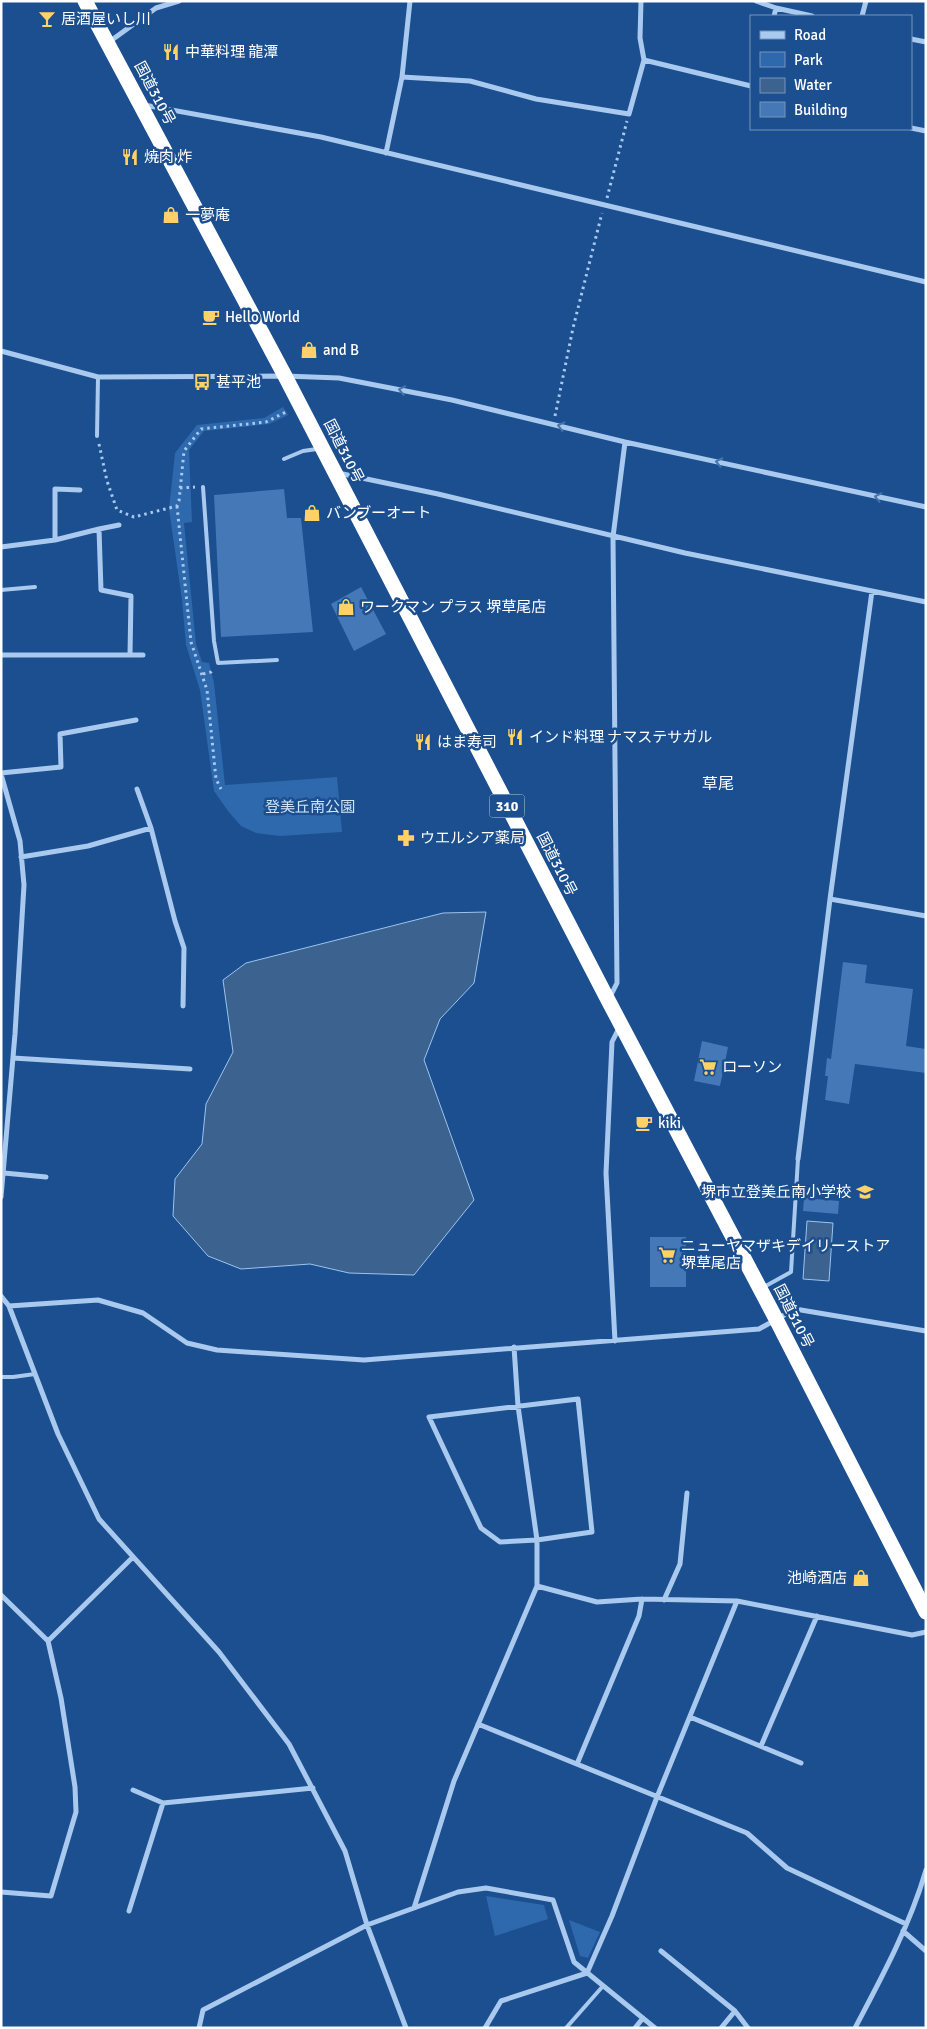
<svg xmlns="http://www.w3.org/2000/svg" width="927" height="2029" font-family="Signika,'Noto Sans JP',sans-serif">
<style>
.green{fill:#2e69ad}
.water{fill:#3c6290;stroke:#9cc4f0}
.building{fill:#4478b7}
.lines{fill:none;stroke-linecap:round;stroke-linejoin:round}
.path{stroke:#a9c9ee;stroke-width:3;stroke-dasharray:2.5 4;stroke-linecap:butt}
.lane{stroke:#a9c9ee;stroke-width:4}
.street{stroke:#a9c9ee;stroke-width:5}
.highway{stroke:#fff;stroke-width:15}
.oneway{stroke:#4674ac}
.labels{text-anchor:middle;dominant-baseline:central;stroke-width:5;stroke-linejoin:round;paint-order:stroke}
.shield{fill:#1b4f8f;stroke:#bbcadd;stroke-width:1}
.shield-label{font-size:14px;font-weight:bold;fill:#fff}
.poi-label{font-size:15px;fill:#fff;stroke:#1b4f8f;text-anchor:start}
.street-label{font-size:15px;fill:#fff;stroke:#1b4f8f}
.park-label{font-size:15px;fill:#cfe3fa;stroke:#1b4f8f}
.neighbourhood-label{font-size:16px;fill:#fff;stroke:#1b4f8f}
</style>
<rect width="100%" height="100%" fill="#1b4f8f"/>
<path class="green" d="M283,407L288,415L269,424L204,431L189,450L192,522L184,523L196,644L202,662L209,663L214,683L225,785L337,777L342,832L280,836L256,833L241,826L228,811L214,791L200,690L186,645L182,600L169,509L175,453L197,425L264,418Z
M486,1896L544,1905L548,1919L495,1936Z
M569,1920L600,1932L588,1958L580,1956Z"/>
<path class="water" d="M486,912L474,983L440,1019L424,1060L474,1200L414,1275L349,1273L310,1264L241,1269L208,1256L173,1216L175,1179L202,1144L206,1104L233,1052L223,980L246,963L443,913Z
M807,1221L833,1223L829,1281L803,1279Z"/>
<path class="building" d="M284,489L287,518H301L313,632L221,637L214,495Z
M361,587L386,634L354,651L331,604Z
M843,962L867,965L865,983L913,989L906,1046L926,1049V1073L855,1064L849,1104L825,1100L828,1076H825L827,1058L831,1059Z
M702,1041L728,1047L720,1086L694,1081Z
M804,1198L839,1201L838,1214L803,1211Z
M650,1237H686V1287H650Z"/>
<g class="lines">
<path class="path" d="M607,198L627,121
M555,416L573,328L602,213
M99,444L107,481L117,510L134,517L177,506L179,501L184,451L201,429L266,422L288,411
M180,488L195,487
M177,506L191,642L207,690L216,779L221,789
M203,674L211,672L213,669"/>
<path class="lane" d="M97,436L98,377
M284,459L303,451L317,449
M203,487L214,641L218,663L277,660
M1,590L35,587
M762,1288L791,1272L798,1159
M1,1377H13L35,1374
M566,2028L603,1986"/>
<path class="street" d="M756,1L776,8L812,16
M774,16L776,8
M862,16L866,1
M911,39L926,42
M109,42L156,8L179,1
M644,60L751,86
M402,77L470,81L536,99L629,114L644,60L640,38L641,1
M144,105L321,137L926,282
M911,128L926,131
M386,153L402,77L410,1
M1,351L98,377L285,376L339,378L452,400L625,442L926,507
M338,473L438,494L685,553L926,602
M99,529L119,525
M55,540V489L80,490
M1,547L55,540L99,529L101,590L131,596L130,655
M1,655H143
M1,773L61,767L60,734L136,720
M1,774L20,841L24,885L15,1034L1,1197
M137,789L151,828L175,921L184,948L183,1006
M21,857L88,846L151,828
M830,899L872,591
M610,997L617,983L613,537L625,442
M13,1058L190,1069
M798,1159L830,899L926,916
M4,1173L46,1177
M1,1296L9,1306L58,1434L99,1519L219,1652L289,1744L345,1851L367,1925L406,2028
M9,1306L98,1300L143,1313L187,1343L217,1350L364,1360L759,1329L795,1309L926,1331
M615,1341L606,1173L612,1042L619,1028
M578,1399L592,1532L537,1540L500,1542L481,1528L429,1417Z
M537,1586L597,1602L642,1599L737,1601L912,1635L926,1632
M1,1595L48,1641L61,1698L75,1787L76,1812L51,1896L1,1892
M664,1600L680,1564L687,1493
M48,1641L133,1557
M690,1717L801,1763
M478,1724L747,1833L787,1868L906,1924
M761,1746L817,1616
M577,1764L639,1616L642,1599
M133,1790L163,1803L313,1788
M414,1908L458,1892L486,1888L553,1900L574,1962L655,2028
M129,1911L163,1803
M903,1931L926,1951
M661,1951L735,2011
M199,2028L203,2010L367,1925L414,1908L454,1781L537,1586V1540L518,1406L514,1347
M485,2028L501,2001L587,1973L612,1916L657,1797L737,1601
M635,2028L643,2018
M721,2028L735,2011L748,2028
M855,2028C882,1977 910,1925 926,1870"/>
<path class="highway" d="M85,1L285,376L608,1000L776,1319L926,1612"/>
</g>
<defs><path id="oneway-chevron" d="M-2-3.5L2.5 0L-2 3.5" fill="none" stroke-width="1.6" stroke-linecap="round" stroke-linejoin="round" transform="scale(1.25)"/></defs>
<g class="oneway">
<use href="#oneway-chevron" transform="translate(402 390) rotate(-169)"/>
<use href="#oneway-chevron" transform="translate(561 426) rotate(-166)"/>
<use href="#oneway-chevron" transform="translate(719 462) rotate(-168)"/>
<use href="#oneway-chevron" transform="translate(878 497) rotate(-168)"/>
</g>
<defs>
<g id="bar-bare" transform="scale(1.35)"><path d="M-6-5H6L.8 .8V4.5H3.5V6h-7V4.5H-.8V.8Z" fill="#ffd166" stroke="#1b4f8f" stroke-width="2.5" paint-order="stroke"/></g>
<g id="restaurant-bare" transform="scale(1.35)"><path d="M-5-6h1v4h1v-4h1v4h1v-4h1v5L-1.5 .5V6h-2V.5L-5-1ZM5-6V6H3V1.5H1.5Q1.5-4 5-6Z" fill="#ffd166" stroke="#1b4f8f" stroke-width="2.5" paint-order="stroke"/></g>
<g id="shop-bare" transform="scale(1.35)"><path d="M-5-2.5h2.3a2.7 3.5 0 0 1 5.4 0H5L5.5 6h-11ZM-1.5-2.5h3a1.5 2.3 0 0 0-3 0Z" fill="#ffd166" stroke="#1b4f8f" stroke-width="2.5" paint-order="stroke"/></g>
<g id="cafe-bare" transform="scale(1.35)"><path d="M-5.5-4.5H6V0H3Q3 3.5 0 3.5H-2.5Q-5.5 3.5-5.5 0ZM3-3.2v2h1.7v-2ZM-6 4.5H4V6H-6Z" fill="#ffd166" stroke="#1b4f8f" stroke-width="2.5" paint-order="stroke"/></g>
<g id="bus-bare" transform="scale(1.35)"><path d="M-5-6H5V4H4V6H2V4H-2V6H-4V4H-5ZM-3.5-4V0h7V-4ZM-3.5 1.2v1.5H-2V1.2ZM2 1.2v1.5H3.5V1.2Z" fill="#ffd166" stroke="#1b4f8f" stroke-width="2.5" paint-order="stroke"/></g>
<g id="pharmacy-bare" transform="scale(1.35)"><path d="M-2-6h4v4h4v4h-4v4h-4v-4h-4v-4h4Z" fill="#ffd166" stroke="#1b4f8f" stroke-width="2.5" paint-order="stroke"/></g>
<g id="supermarket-bare" transform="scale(1.35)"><path d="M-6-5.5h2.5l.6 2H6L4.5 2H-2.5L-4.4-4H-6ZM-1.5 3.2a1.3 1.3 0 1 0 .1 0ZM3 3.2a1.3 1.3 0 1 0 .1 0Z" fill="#ffd166" stroke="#1b4f8f" stroke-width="2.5" paint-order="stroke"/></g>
<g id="school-bare" transform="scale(1.35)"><path d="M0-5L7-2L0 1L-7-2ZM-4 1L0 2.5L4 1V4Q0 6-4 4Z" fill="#ffd166" stroke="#1b4f8f" stroke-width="2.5" paint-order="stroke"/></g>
</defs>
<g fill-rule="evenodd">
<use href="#bar-bare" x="47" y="19"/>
<use href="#restaurant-bare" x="171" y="52"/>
<use href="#restaurant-bare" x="130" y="157"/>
<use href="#shop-bare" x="171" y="215"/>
<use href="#cafe-bare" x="211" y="317"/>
<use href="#shop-bare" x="309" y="350"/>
<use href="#bus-bare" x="202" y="382"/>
<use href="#shop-bare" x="312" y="513"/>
<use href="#shop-bare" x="346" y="607"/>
<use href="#restaurant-bare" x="515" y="737"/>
<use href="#restaurant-bare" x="423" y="742"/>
<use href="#pharmacy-bare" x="406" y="838"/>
<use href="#supermarket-bare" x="708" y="1067"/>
<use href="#cafe-bare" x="644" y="1123"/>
<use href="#school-bare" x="865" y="1192"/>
<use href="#supermarket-bare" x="667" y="1255"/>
<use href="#shop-bare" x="861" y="1578"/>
</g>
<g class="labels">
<rect class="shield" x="489.5" y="794.5" width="35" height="23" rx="4"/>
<g class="shield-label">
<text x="507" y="806">310</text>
</g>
<g class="poi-label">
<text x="61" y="19">居酒屋いし川</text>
<text x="185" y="52">中華料理 龍潭</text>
<text x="144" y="157">焼肉 炸</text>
<text x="185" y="215">一夢庵</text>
<text x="225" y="317">Hello World</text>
<text x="323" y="350">and B</text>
<text x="216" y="382">甚平池</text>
<text x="326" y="513">バンブーオート</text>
<text x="360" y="607">ワークマン プラス 堺草尾店</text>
<text x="529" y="737">インド料理 ナマステサガル</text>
<text x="437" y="742">はま寿司</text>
<text x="420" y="838">ウエルシア薬局</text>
<text x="722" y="1067">ローソン</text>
<text x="658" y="1123">kiki</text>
<text x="851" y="1192" text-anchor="end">堺市立登美丘南小学校</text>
<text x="681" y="1246">ニューヤマザキデイリーストア<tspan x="681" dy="17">堺草尾店</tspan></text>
<text x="847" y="1578" text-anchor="end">池崎酒店</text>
</g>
<g class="street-label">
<text transform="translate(155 93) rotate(62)">国道310号</text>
<text transform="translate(344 451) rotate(63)">国道310号</text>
<text transform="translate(557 864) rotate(63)">国道310号</text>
<text transform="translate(794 1316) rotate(63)">国道310号</text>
</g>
<g class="park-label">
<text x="310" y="807">登美丘南公園</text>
</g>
<g class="neighbourhood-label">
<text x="718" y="784">草尾</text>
</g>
</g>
<rect width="927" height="2029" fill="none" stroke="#ffffff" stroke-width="5"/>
<rect x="750" y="15" width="162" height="115" fill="#1b4f8f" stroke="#7695bc"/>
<rect x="760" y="31" width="25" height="8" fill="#a9c9ee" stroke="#7695bc"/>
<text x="794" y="40" font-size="15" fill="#ffffff">Road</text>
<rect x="760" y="52" width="25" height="15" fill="#2e69ad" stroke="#7695bc"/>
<text x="794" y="65" font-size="15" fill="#ffffff">Park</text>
<rect x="760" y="78" width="25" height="15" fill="#3c6290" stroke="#7695bc"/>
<text x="794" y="90" font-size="15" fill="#ffffff">Water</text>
<rect x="760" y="102" width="25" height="15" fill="#4478b7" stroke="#7695bc"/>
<text x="794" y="115" font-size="15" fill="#ffffff">Building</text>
</svg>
